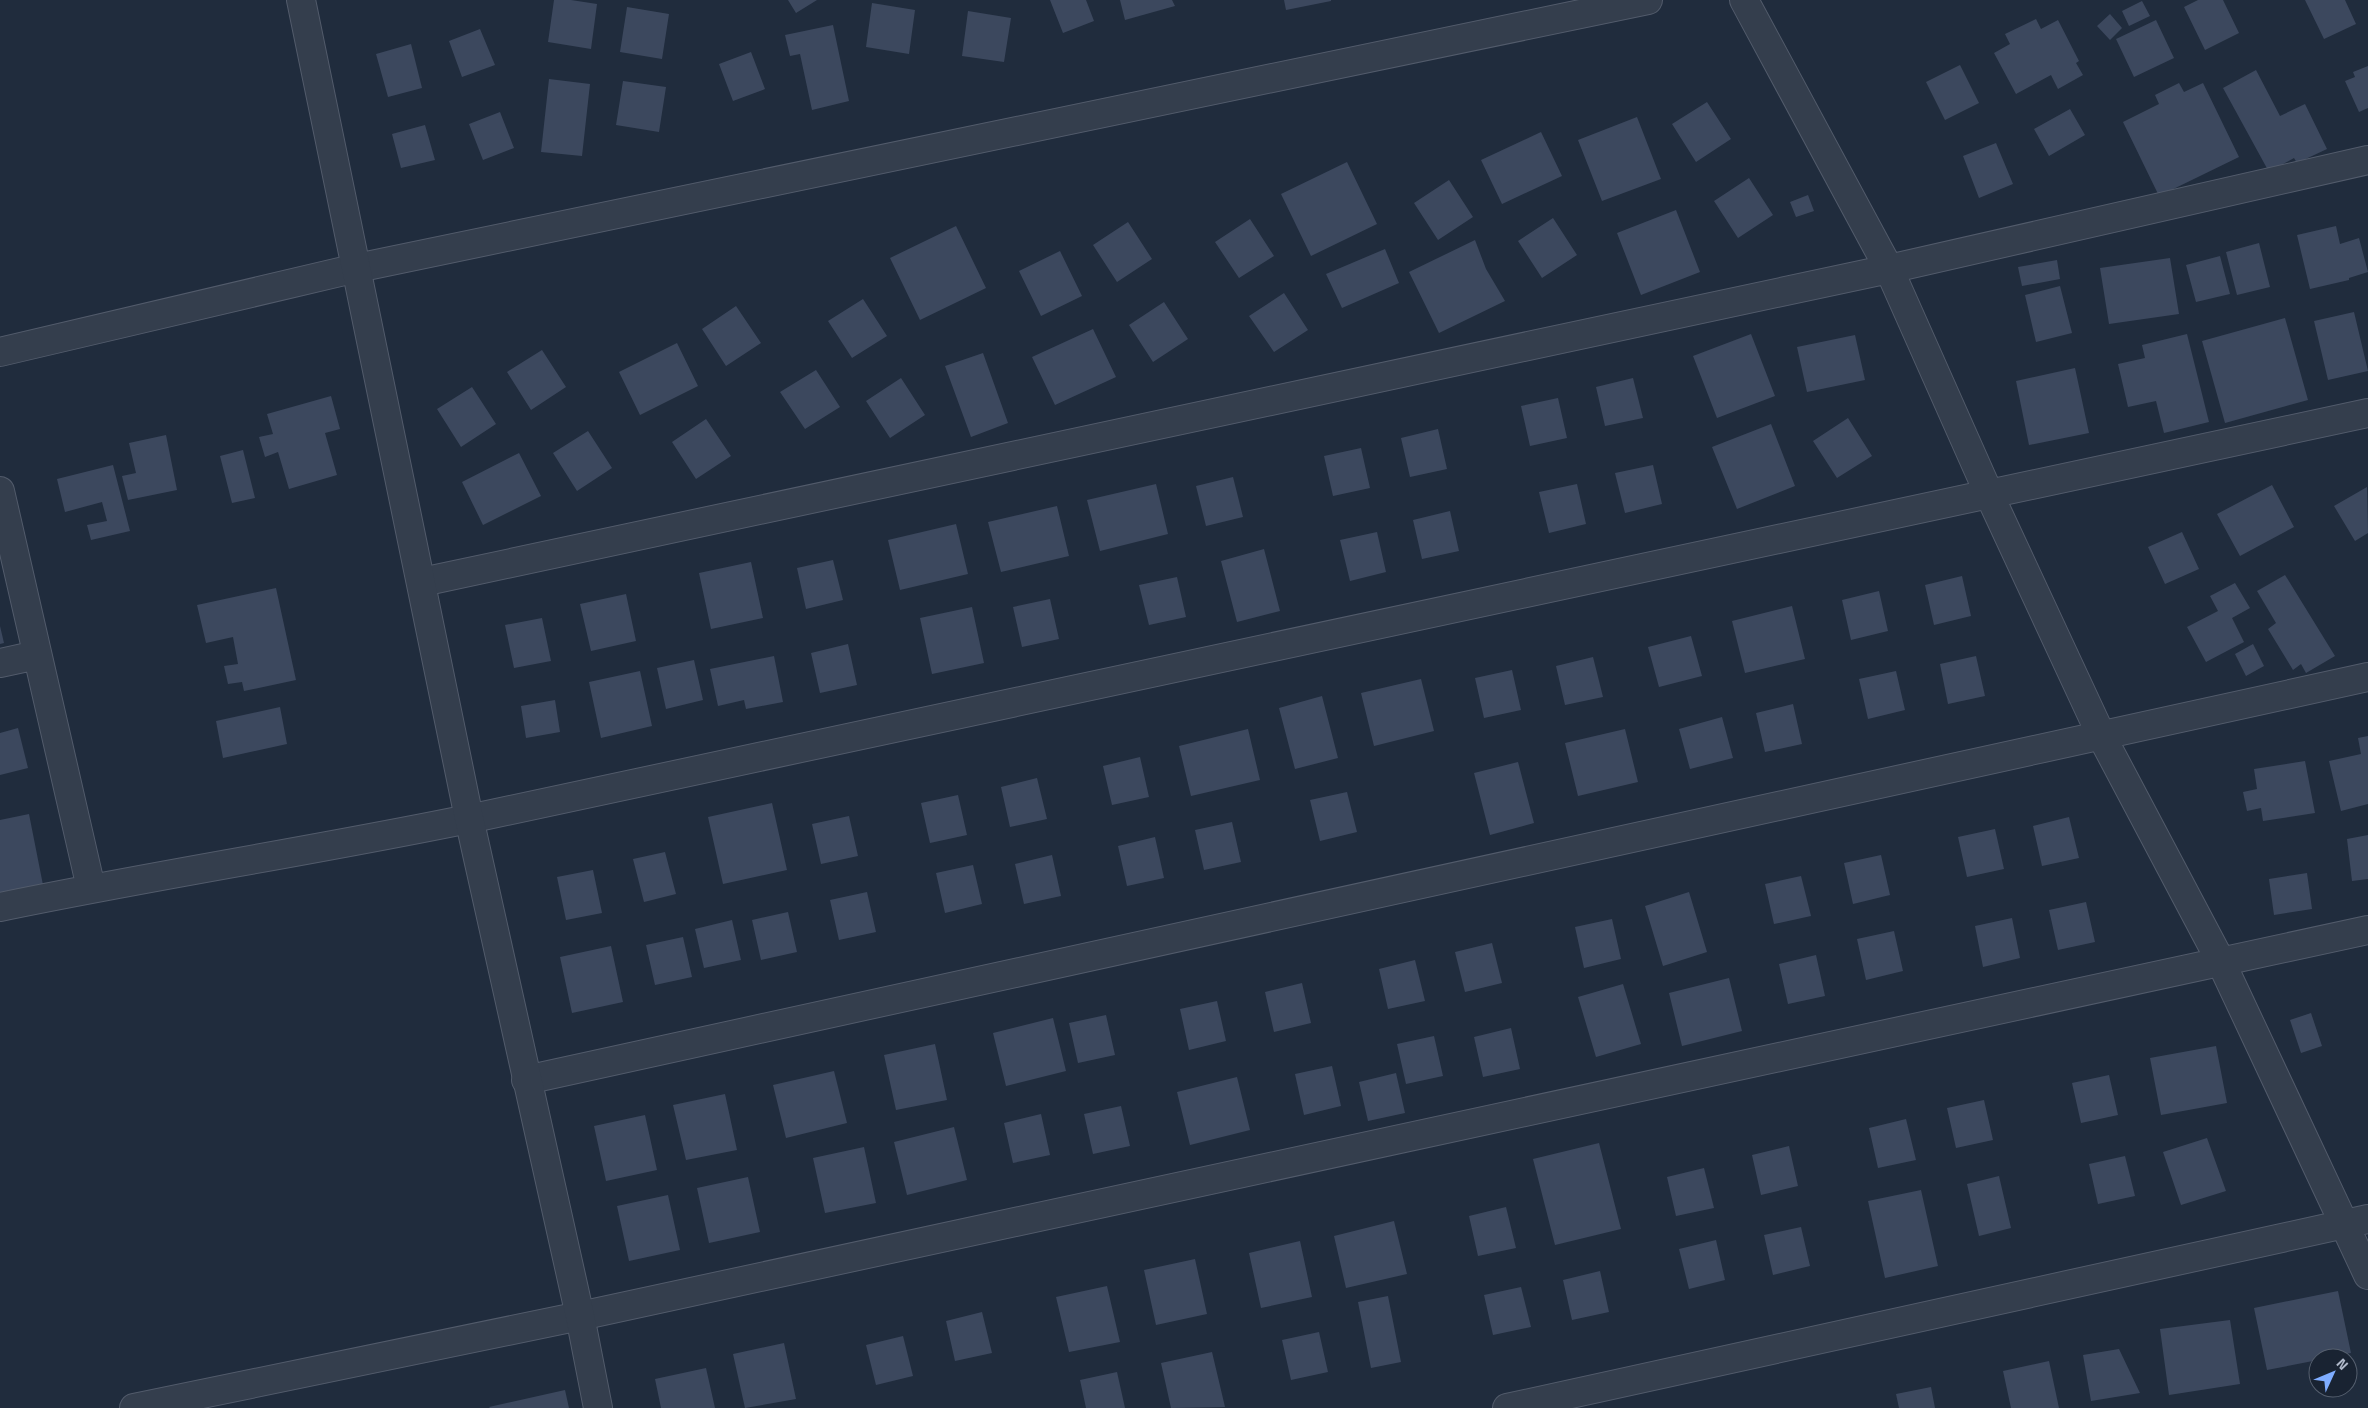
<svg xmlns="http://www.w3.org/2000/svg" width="2368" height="1408" font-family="'Titillium Web',sans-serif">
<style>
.building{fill:#3c485e}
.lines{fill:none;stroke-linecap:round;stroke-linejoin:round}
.minor-casing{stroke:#525b6b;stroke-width:30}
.tertiary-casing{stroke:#525b6b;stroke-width:30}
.minor{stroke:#343e4d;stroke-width:28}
.tertiary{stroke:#343e4d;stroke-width:28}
</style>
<rect width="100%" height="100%" fill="#202c3d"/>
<path class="building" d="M554,0H571L597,4L591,49L548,42Z
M788,0H817L796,13Z
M1050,0H1086L1094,21L1063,33Z
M1120,0H1172L1175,6L1125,20Z
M1284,0H1331V1L1286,10Z
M2198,0H2223L2239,33L2205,50L2184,7Z
M2305,0H2345L2356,24L2324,39Z
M2142,1L2150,16L2129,26L2122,11Z
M872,3L915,10L909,54L866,47Z
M627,7L669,14L662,59L620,52Z
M968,11L1011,18L1004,62L962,56Z
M2110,14L2122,28L2110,40L2097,26Z
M2036,19L2041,29L2058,20L2079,61L2076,63L2083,75L2058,89L2051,75L2016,94L1994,53L2010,44L2005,34Z
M2156,20L2174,58L2134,77L2116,39Z
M833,25L849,101L812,110L800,54L790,56L785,35Z
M480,29L495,65L462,77L449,41Z
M411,44L422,88L388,97L376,54Z
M751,52L765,89L733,101L719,64Z
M1960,65L1979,103L1945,120L1926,82Z
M2368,66V108L2359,112L2345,81L2355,77L2353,72Z
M2256,70L2280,116L2305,104L2327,149L2297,163L2294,158L2269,172L2223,88Z
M549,79L590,84L582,156L541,152Z
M623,81L666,87L659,132L616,125Z
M2179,83L2184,92L2203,83L2239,157L2159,196L2123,122L2159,104L2155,95Z
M1707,102L1731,139L1696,162L1672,124Z
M2070,109L2085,135L2049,156L2034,129Z
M500,112L514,148L483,160L469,124Z
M1637,117L1661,179L1602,201L1578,140Z
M425,125L435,160L401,168L392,134Z
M1541,132L1562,176L1502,204L1481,160Z
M1996,143L2013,184L1979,198L1963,156Z
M1347,162L1377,224L1311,256L1281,194Z
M1749,178L1773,215L1738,238L1714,201Z
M1449,180L1473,217L1438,240L1414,203Z
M1808,195L1814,211L1796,217L1790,202Z
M1676,210L1700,272L1641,295L1617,233Z
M1553,218L1577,255L1542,278L1518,241Z
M1250,219L1274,256L1239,278L1215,242Z
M1128,222L1152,259L1117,282L1093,245Z
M956,226L986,288L920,320L890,258Z
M2336,226L2340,244L2359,238L2368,272L2349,278V280L2310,289L2297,235Z
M1475,240L1486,269L1505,301L1439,333L1409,272Z
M2259,243L2270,287L2237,295L2226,252Z
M1385,249L1399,283L1342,308L1326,274Z
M1060,251L1082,296L1041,316L1019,271Z
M2220,256L2230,294L2196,302L2186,265Z
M2170,258L2179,314L2109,324L2100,268Z
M2057,260L2060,279L2022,286L2018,267Z
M2060,286L2072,333L2036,342L2025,295Z
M1284,293L1308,330L1274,352L1249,316Z
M863,299L887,336L852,358L828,321Z
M1164,302L1188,339L1153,362L1129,325Z
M736,306L761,343L726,366L702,329Z
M2354,312L2368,371L2328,380L2314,321Z
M2285,318L2308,400L2225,423L2202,341Z
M1093,329L1116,377L1055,405L1032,357Z
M1751,334L1775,396L1717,418L1693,356Z
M2187,334L2209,422L2164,433L2156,401L2128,407L2118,364L2145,358L2142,345Z
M1855,335L1865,380L1807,392L1797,347Z
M677,343L698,386L640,415L619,372Z
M542,350L566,387L531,410L507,372Z
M983,353L1008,423L971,437L945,366Z
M2075,368L2089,433L2029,445L2016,381Z
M816,370L840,407L805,429L780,392Z
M901,378L925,415L890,438L866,401Z
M1633,378L1643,418L1605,426L1596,387Z
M472,387L496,424L461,447L437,409Z
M331,396L340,429L325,433L337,475L289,489L278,452L265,457L259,437L273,434L267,414Z
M1558,398L1567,438L1530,446L1521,406Z
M1848,418L1872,456L1837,478L1813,441Z
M706,419L731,456L696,479L672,442Z
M1771,424L1795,486L1737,509L1712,447Z
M1438,429L1447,469L1410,477L1401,438Z
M588,431L612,468L577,491L553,453Z
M166,435L177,490L128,500L122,476L136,473L129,443Z
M1361,448L1370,488L1333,496L1324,456Z
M243,450L255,498L232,503L220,456Z
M519,453L541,496L483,525L462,482Z
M113,465L130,531L91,540L87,525L107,521L102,502L65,512L57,479Z
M1653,465L1662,504L1625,513L1615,473Z
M1233,477L1243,517L1206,526L1196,486Z
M1156,484L1168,534L1100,551L1087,500Z
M1577,484L1586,524L1549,533L1539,492Z
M2272,485L2294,527L2240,556L2217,514Z
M2367,487L2368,533L2355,541L2334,506Z
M1057,506L1069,556L1001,572L988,522Z
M1450,511L1459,551L1422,559L1413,520Z
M956,524L968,574L900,590L888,540Z
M1377,532L1386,572L1350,581L1340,540Z
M2182,532L2199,569L2165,584L2148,547Z
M1264,549L1280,611L1237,622L1221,561Z
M833,560L843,600L806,609L797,568Z
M751,562L763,618L711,629L699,573Z
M2285,575L2335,656L2306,673L2301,664L2293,670L2268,629L2276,623L2257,591Z
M1962,576L1971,616L1934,625L1925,585Z
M1177,577L1186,617L1149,625L1139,585Z
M2235,583L2250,608L2232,618L2244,642L2206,662L2187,627L2218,611L2210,596Z
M276,588L296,680L244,691L242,682L228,684L224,666L238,664L233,637L206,643L197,605Z
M1879,591L1888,631L1851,640L1842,600Z
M626,594L636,641L591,651L580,604Z
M1050,599L1059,639L1022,647L1013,607Z
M1792,606L1805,659L1745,673L1732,621Z
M972,607L984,663L932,674L920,618Z
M542,618L551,661L514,668L505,625Z
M0,626L4,643L0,644Z
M1691,636L1702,676L1659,687L1648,647Z
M848,644L857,685L820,693L811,653Z
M2253,644L2264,666L2246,676L2235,654Z
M774,656L783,702L746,709L744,700L718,706L710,669Z
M1976,656L1985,696L1948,704L1940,664Z
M1593,657L1603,697L1565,705L1556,666Z
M694,660L703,700L666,709L657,668Z
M1512,670L1521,710L1484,718L1475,678Z
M640,671L652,726L601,738L589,682Z
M1896,671L1905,710L1868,719L1859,679Z
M1421,679L1434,731L1374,746L1361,693Z
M1322,696L1338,758L1295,769L1279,708Z
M555,700L560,732L526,738L521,706Z
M1793,704L1802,744L1765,752L1756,713Z
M280,707L287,744L223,758L216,721Z
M1722,717L1733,758L1690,769L1679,729Z
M18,728L28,768L0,775V733Z
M1248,729L1260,780L1191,796L1179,746Z
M1625,729L1638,782L1578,796L1565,743Z
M2368,736V804L2341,811L2329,761L2361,754L2358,738Z
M1140,757L1149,797L1112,805L1103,766Z
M2305,761L2315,813L2263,821L2261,808L2247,811L2243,792L2257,789L2254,769Z
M1518,762L1534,823L1490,835L1474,773Z
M1037,778L1047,819L1010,827L1001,787Z
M1347,792L1357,832L1320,841L1310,800Z
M958,795L967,835L930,843L921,803Z
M772,803L787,870L723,884L708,817Z
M29,814L43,885L0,893V820Z
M849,816L858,856L821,864L812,824Z
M2069,817L2079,858L2042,866L2033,826Z
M1232,822L1241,862L1204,870L1195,830Z
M1995,829L2004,869L1967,877L1958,837Z
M2368,835V879L2352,881L2347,839Z
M1155,837L1164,878L1127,886L1118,846Z
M665,852L676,894L644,902L633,859Z
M1052,855L1061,896L1024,904L1015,864Z
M1881,855L1890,895L1853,904L1844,863Z
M973,865L982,904L945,913L936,873Z
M593,870L602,913L566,920L557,877Z
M2307,873L2312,909L2274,915L2269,879Z
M1801,876L1811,916L1774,924L1765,884Z
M867,892L876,932L839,940L830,900Z
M1689,892L1707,952L1663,966L1645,906Z
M2086,902L2095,942L2058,950L2049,910Z
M788,912L797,952L761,960L752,920Z
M2012,918L2020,958L1983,967L1975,926Z
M1612,919L1621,959L1584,968L1575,927Z
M732,920L741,960L704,968L695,929Z
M1894,931L1903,971L1866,980L1857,939Z
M683,937L692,977L655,985L646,945Z
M1492,943L1502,983L1465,992L1455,952Z
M611,946L623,1002L572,1013L560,957Z
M1816,955L1825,996L1788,1004L1779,964Z
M1415,960L1425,1001L1388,1009L1379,969Z
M1729,978L1742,1031L1682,1046L1669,993Z
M1302,983L1311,1023L1274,1032L1265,992Z
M1623,984L1641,1044L1596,1057L1578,997Z
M1217,1001L1226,1041L1189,1050L1180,1009Z
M2311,1013L2322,1046L2301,1053L2290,1020Z
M1106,1015L1115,1055L1078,1063L1069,1023Z
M1053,1018L1066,1071L1006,1086L993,1033Z
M1511,1028L1520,1069L1483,1077L1474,1037Z
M1434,1036L1443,1076L1406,1084L1397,1044Z
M935,1044L947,1100L896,1110L884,1055Z
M2216,1046L2227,1103L2161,1115L2150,1058Z
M1332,1066L1341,1106L1304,1115L1295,1074Z
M834,1071L847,1123L786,1138L773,1085Z
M1396,1073L1405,1113L1368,1121L1359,1082Z
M2109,1075L2118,1115L2081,1123L2072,1083Z
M1237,1077L1250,1130L1190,1145L1177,1092Z
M725,1094L737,1150L686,1160L673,1105Z
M1984,1100L1993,1140L1956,1148L1947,1108Z
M1121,1106L1130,1146L1093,1154L1084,1114Z
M1041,1114L1050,1155L1013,1163L1004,1123Z
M645,1115L657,1170L606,1181L594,1126Z
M1906,1119L1916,1160L1878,1168L1869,1128Z
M954,1127L967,1180L907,1195L894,1142Z
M2207,1138L2226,1191L2181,1205L2163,1152Z
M1599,1143L1621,1229L1555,1245L1533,1159Z
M1789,1146L1798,1186L1761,1195L1752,1155Z
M864,1147L876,1203L825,1213L813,1158Z
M2125,1156L2135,1196L2098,1204L2089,1164Z
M1704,1168L1714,1208L1676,1216L1667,1177Z
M1999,1176L2011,1228L1979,1236L1967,1184Z
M748,1177L760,1232L709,1243L697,1188Z
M1921,1190L1938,1266L1885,1278L1868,1201Z
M668,1195L680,1250L629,1261L617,1206Z
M1506,1207L1516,1248L1478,1256L1469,1216Z
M1394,1221L1407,1274L1346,1288L1334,1236Z
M1801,1227L1810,1266L1773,1275L1764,1235Z
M1716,1240L1725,1280L1689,1289L1679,1249Z
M1300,1241L1312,1297L1261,1308L1249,1253Z
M1195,1259L1207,1314L1156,1325L1144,1270Z
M1600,1271L1609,1312L1572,1320L1563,1280Z
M1107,1286L1120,1342L1069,1352L1056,1297Z
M1521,1287L1531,1327L1493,1335L1484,1295Z
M2338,1291L2351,1353L2318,1358V1360L2267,1370L2254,1308Z
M1388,1296L1401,1362L1371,1368L1358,1302Z
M982,1312L992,1353L955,1361L946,1321Z
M2230,1320L2240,1384L2169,1395L2160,1329Z
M1319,1332L1328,1372L1291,1380L1282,1340Z
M903,1336L913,1376L876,1385L866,1345Z
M784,1343L796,1399L745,1408L733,1354Z
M2119,1349L2140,1393L2091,1401L2083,1355Z
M1212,1352L1225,1407L1171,1408L1161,1363Z
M2049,1361L2059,1408H2011L2003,1371Z
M706,1368L715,1408H661L655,1379Z
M1117,1372L1125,1408H1086L1080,1380Z
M1931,1387L1935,1408H1899L1896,1394Z
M565,1390L569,1408H490L489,1407Z"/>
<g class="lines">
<g class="minor-casing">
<path id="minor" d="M1744,0L1889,269L1989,494L2102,737L2221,962L2368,1275
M0,352L357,268L1648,0
M0,491L91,888
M422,582L1889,269L2368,160
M0,663L37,655
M0,907C159,874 319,850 478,817C1109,686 1738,547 2368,413
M526,1080L2368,677
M134,1408L580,1316L2368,930
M1507,1408L2368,1219"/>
</g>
<g class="tertiary-casing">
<path id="tertiary" d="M301,0L469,818L580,1316L598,1408"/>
</g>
<use href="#minor" class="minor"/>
<use href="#tertiary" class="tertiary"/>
</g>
<g transform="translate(2333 1373) rotate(46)"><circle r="24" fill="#192332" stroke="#555f6e"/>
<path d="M0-4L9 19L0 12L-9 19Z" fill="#7eacff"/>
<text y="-8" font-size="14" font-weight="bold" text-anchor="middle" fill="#afb8c9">N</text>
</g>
</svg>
